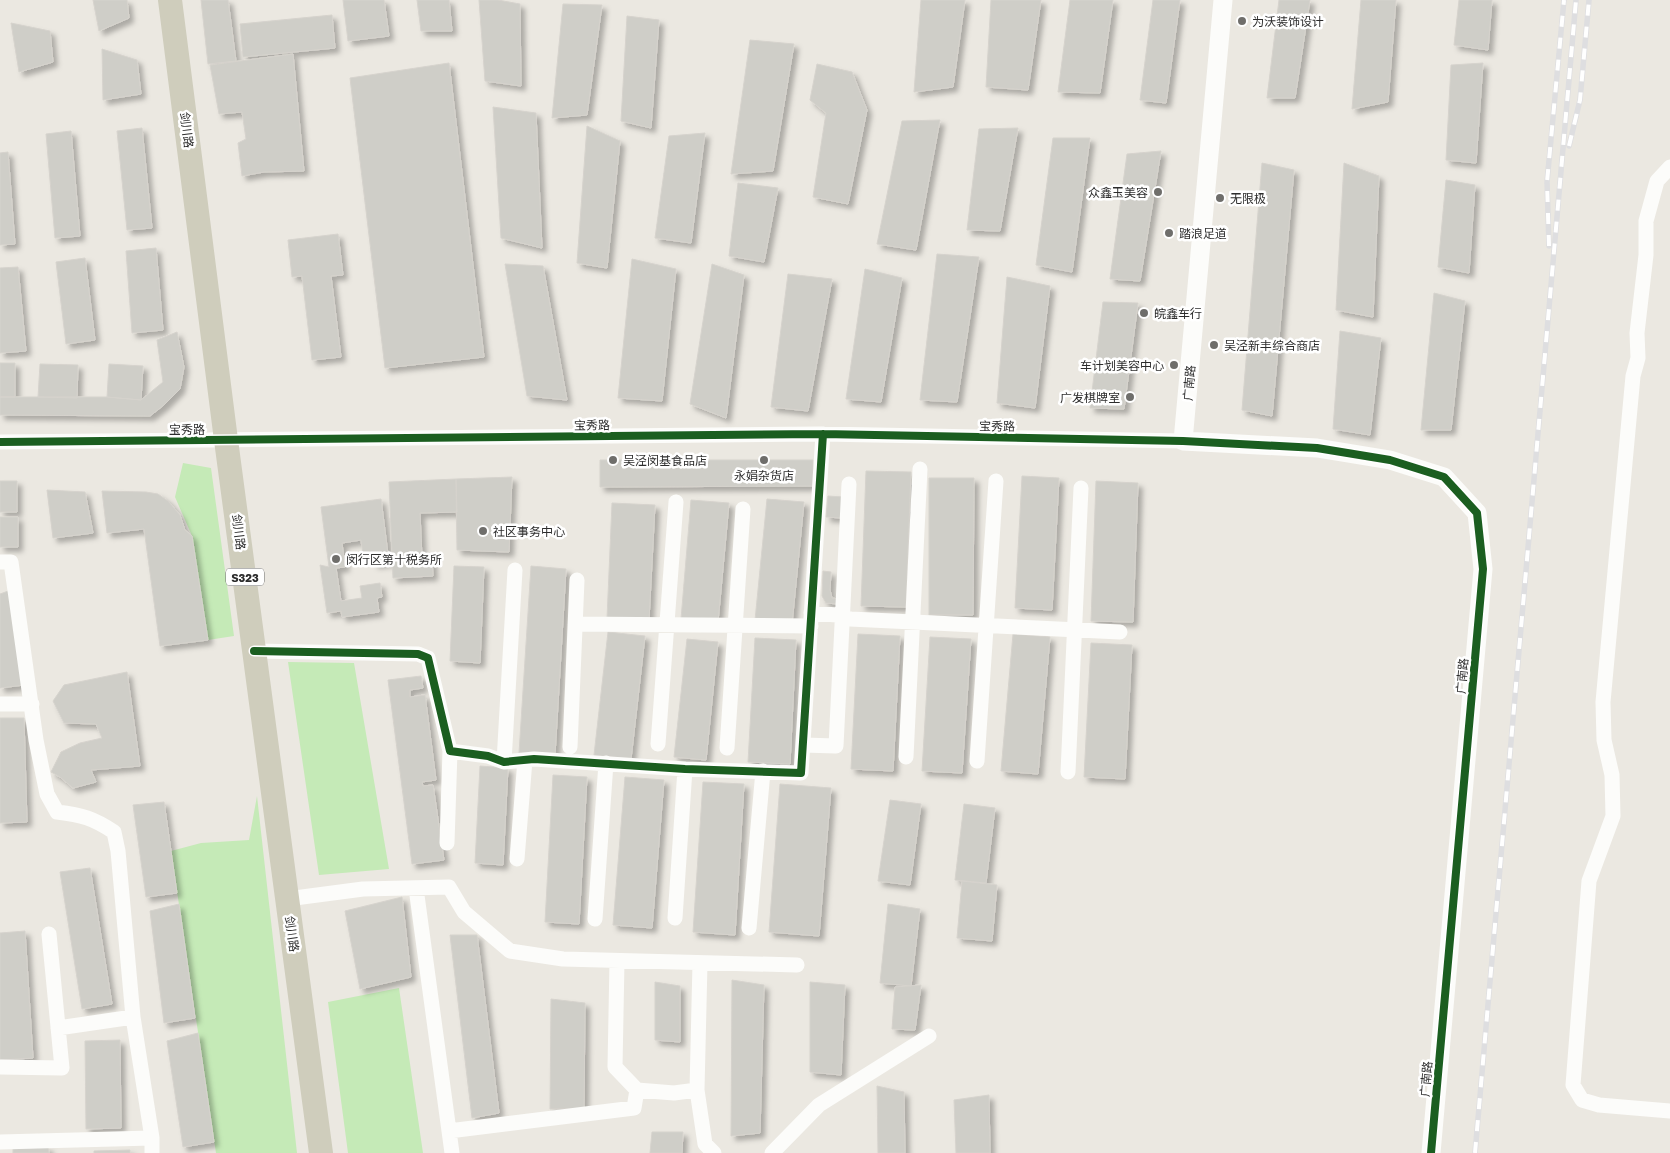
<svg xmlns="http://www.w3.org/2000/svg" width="1670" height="1153" font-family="'Golos Text','Noto Sans SC',sans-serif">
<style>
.green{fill:#c5eab7}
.building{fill:#cfcec8;stroke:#d6d3cd;filter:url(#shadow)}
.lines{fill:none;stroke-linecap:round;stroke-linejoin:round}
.minor{stroke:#fcfcfa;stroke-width:15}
.tertiary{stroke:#fcfcfa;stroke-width:19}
.primary{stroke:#cfcdbc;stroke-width:24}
.rail-casing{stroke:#dedee0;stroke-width:5.5}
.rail{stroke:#fff;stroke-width:4;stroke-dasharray:11;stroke-linecap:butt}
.cycleway-casing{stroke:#fff;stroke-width:11}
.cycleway{stroke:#1b5e20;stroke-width:8}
.poi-dot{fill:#6f6e6b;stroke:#fff;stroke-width:2}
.labels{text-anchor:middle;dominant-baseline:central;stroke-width:5;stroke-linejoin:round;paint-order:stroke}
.shield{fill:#fff;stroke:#6b6b6b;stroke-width:1}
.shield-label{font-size:11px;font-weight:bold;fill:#2c2c2c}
.poi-label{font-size:12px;fill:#2c2c2c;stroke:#fff;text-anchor:start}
.street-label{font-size:12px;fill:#2c2c2c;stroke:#fff}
</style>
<defs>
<filter id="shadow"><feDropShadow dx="4.5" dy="4.5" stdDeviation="2.5" flood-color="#0004"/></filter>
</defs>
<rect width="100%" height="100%" fill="#ebe8e1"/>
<path class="green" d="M183,463L211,468L234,636L208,640L192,536L175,497Z
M288,662L354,663L389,869L319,875Z
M257,796L297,1153H216L171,851L201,843L249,840Z
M399,988L423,1153H348L328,1002Z"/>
<path class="building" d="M93,0H127L129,18L99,31Z
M201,0H228L236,61L208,64Z
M343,0H384L389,36L348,41Z
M417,0H449L452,31H421Z
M479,0H498L520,4L521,86L485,81Z
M921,0H965L953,87L914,92Z
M991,0H1041L1028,90L986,87Z
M1070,0H1113L1100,93L1058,92Z
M1153,0H1180L1166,103L1140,100Z
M1279,0H1310L1295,98H1267Z
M1361,0H1396L1388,102L1352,109Z
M1459,0H1492L1488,50L1454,45Z
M563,4L602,5L587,115L552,118Z
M332,15L335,48L243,57L240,24Z
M627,16L659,20L651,128L621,121Z
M11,23L50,31L53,62L19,72Z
M750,40L794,44L773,171L731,174Z
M102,49L137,60L141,94L103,100Z
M293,54L304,171L264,172L242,176L238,143L246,139L242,112L219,114L210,65Z
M449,63L484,357L385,368L350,78Z
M1483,63L1476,163L1446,160L1451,65Z
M817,64L852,72L867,110L848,204L813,197L826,113L810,100Z
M493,107L536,113L542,248L501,238Z
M940,120L916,250L877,244L902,121Z
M587,126L620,141L607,268L577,263Z
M142,128L152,228L127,230L117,131Z
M1018,128L1000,231L967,230L979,129Z
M71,131L80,236L55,238L46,134Z
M705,133L691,243L655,238L669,136Z
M1053,138H1090L1072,272L1036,265Z
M1161,151L1140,281L1110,279L1127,154Z
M8,152L15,244L0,245V153Z
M1262,163L1294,170L1272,416L1242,410Z
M1344,163L1379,176L1373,317L1336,310Z
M1446,180L1475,185L1469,273L1438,267Z
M738,183L778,188L764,262L729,256Z
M338,234L343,275L331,276L341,357L312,360L302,276L292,277L288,240Z
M156,248L163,330L132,333L126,251Z
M937,254L979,257L957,402L920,400Z
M85,258L95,340L66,344L56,262Z
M632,259L676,269L662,401L618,398Z
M505,264L543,266L567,400L527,396Z
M712,264L744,275L726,418L690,404Z
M18,267L26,351L0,353V268Z
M865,269L902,278L881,402L846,399Z
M788,274L832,279L808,411L771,407Z
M1007,277L1050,286L1035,408L997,403Z
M1434,293L1465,301L1451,430H1421Z
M1103,302L1138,303L1124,409L1090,408Z
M1340,331L1381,338L1370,435L1333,429Z
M177,332L184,367L180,389L164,405L150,416L0,415V397H107L141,400L163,382L157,340Z
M0,363H15V397H0Z
M40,364L78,365L77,398L38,397Z
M109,364L143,366L141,400L107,397Z
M600,460H813V486L600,487Z
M866,471L911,472L906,607L861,606Z
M1022,476L1059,478L1052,610L1015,608Z
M512,477L509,552L457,550L456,479Z
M929,478H974L973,615H929Z
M456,479L457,512L420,513L422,558H432L433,576L393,578L389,482Z
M0,481H17V512H0Z
M1096,481L1138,483L1133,622L1091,621Z
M47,490L85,492L93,533L53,538Z
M102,491L146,492L158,494L168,501L180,515L185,530L192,536L208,640L160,646L144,529L107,533Z
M828,496L844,497L842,518L826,517Z
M381,499L389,562L374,564L373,555L363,556L361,540L342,543L345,567L336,568L341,601L362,598L360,586L380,583L382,597L377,598L379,612L342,617L341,611L327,613L320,565L329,567L321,507Z
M767,499L804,502L792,624L755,620Z
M691,500L729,503L718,622L681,619Z
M612,503L655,505L649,620L607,618Z
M0,517H18V547H0Z
M454,566L484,567L480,663L450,661Z
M531,566L566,569L555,755L519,753Z
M823,571L831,572L830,590L832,598L838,599V604L826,603L822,596Z
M11,590L24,685L0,688V594Z
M608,632L645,636L631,759L594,755Z
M858,634L900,636L893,771L851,769Z
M1013,634L1050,637L1038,774L1001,771Z
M930,637L971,639L962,773L922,771Z
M755,638L796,640L790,764L748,762Z
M687,639L718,642L706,760L674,757Z
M1091,643L1132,645L1125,779L1084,777Z
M127,672L140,766L91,770L96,782L73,788L60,777L51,772L61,752L80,743L102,738L96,724L64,723L53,701L64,685Z
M421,676L423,688L410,690V697L425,695L436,780L422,782L423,786L433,785L444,860L412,864L388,680Z
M0,718H24L27,822L0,823Z
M480,766L508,768L503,865L475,863Z
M553,775L587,777L579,924L545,922Z
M625,777L664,780L652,928L613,925Z
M703,782L744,784L735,935L693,932Z
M780,784L831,788L819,936L769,932Z
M890,800L921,804L910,885L878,881Z
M164,802L177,893L146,897L133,805Z
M964,804L995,808L986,883L955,880Z
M90,868L112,1004L82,1009L60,872Z
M962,881L997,885L992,941L957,938Z
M402,897L411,977L360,989L345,911Z
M179,904L195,1018L164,1023L150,911Z
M888,904L920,909L911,986L880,983Z
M25,931L33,1058L0,1060V933Z
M450,935H477L499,1113L472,1118Z
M732,980L764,985L760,1133L731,1136Z
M655,982L680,986V1042L655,1040Z
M810,982L845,985L841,1075L810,1072Z
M921,985L915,1030L892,1029L895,987Z
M551,999L585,1003L584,1109H550Z
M198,1033L214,1142L183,1147L167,1041Z
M120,1040L121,1128L86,1129L85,1041Z
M877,1086L904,1092L905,1153H878Z
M989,1095L990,1153H956L954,1100Z
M652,1132H683L682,1153H650Z
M48,1147L49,1153H13V1149Z
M130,1150V1153H94V1151Z"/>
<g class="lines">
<path class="minor" d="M1670,167L1657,181L1646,221V255L1637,333L1638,358L1633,376L1603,702L1604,740L1612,775L1613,816L1589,881L1573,1085L1582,1100L1599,1105L1670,1111
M0,442L823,434L1183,441
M0,562H11L36,740L47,794L57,812C82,815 93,818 114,832L118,851L133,1017L152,1138V1153
M811,613L837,615L850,619L1120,632
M575,624L811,626
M254,651L418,654L428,658L450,751L488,756L504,762L534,759L685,769L801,773L823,434
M0,704H32
M658,744L676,502
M803,745L836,746L849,484
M570,747L577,580
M727,748L743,509
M906,757L920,469
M977,761L996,481
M504,762L515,570
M1068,772L1081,488
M447,843L450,751
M517,859L525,760
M416,888L452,1153
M287,899L363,889L449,887L464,912L510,951L563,959L797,965
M675,918L685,769
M595,919L606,763
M749,928L763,771
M617,961L615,1067L637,1090L674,1093L697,1090L705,1144L714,1153
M58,1028L133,1017
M0,1067L62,1068L49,934
M697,1090L700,963
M449,1131L634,1108L637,1090
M0,1142L152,1138
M772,1153L819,1105L929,1036"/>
<path class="tertiary" d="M1223,0L1183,441L1317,448L1390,460L1444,477L1477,513L1483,569L1431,1153"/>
<path class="primary" d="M170,0L226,440L321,1153"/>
<g class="rail-casing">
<path id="rail" d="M1569,146L1580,100L1589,0
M1549,246L1547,182L1564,0
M1475,1153L1576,0"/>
</g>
<use href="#rail" class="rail"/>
<g class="cycleway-casing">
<path id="cycleway" d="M0,442L823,434L1183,441L1317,448L1390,460L1444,477L1477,513L1483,569L1431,1153
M254,651L418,654L428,658L450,751L488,756L504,762L534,759L685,769L801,773L823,434"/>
</g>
<use href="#cycleway" class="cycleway"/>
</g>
<g class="poi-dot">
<circle cx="1242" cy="21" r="5"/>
<circle cx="1158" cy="192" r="5"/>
<circle cx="1220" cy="198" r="5"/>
<circle cx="1169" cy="233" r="5"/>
<circle cx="1144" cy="313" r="5"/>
<circle cx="1214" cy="345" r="5"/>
<circle cx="1174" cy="365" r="5"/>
<circle cx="1130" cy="397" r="5"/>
<circle cx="613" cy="460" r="5"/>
<circle cx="764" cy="460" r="5"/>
<circle cx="483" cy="531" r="5"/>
<circle cx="336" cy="559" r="5"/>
</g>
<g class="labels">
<rect class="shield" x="226" y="568.5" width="38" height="17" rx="4"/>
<g class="shield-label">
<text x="245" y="577">S323</text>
</g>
<g class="poi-label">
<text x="1252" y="21">为沃装饰设计</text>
<text x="1148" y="192" text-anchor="end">众鑫玉美容</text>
<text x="1230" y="198">无限极</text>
<text x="1179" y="233">踏浪足道</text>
<text x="1154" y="313">皖鑫车行</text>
<text x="1224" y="345">吴泾新丰综合商店</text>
<text x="1164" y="365" text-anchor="end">车计划美容中心</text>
<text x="1120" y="397" text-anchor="end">广发棋牌室</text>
<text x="623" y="460">吴泾闵基食品店</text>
<text x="764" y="475" text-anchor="middle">永娟杂货店</text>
<text x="493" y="531">社区事务中心</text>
<text x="346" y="559">闵行区第十税务所</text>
</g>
<g class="street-label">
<text transform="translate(187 130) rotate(83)">剑川路</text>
<text transform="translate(1189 383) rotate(-85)">广南路</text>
<text transform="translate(592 425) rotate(-1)">宝秀路</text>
<text transform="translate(997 426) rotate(1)">宝秀路</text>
<text x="187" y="429">宝秀路</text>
<text transform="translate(239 532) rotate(83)">剑川路</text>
<text transform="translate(1462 676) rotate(-85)">广南路</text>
<text transform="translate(292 934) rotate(82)">剑川路</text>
<text transform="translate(1426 1079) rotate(-85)">广南路</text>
</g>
</g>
</svg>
